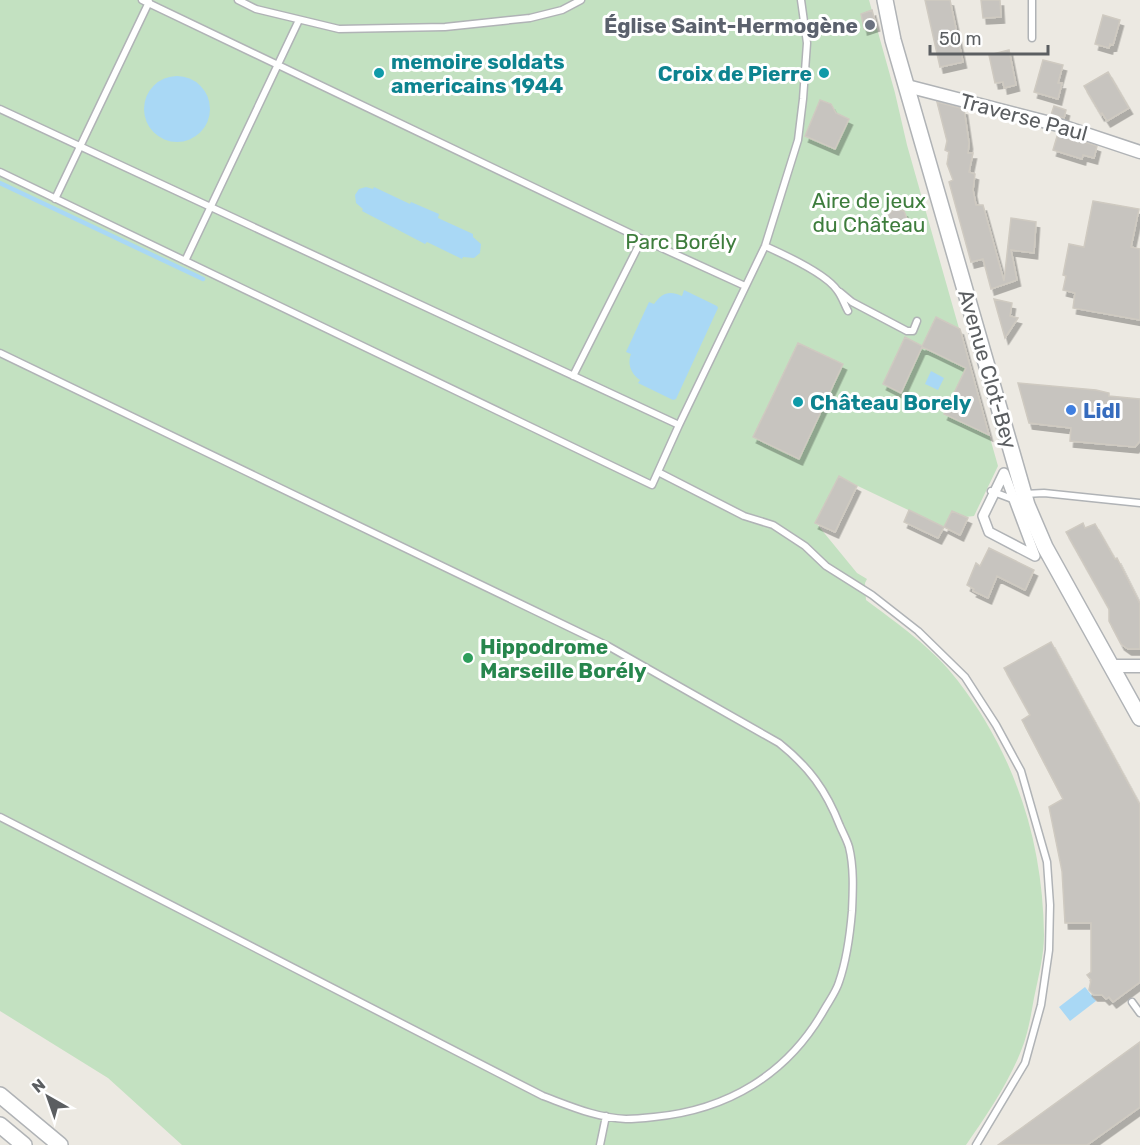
<svg xmlns="http://www.w3.org/2000/svg" width="1140" height="1145" font-family="Rubik,sans-serif">
<style>
.green{fill:#c3e1c1}
.water{fill:#a9d8f5}
.lines{fill:none;stroke-linecap:round;stroke-linejoin:round}
.stream{stroke:#a9d8f5;stroke-width:4.5}
.building{fill:#c7c4bf;stroke:#cfcac1;stroke-width:1.5;filter:url(#shadow)}
.service-casing{stroke:#b0b3b6;stroke-width:9}
.pedestrian-casing{stroke:#b0b3b6;stroke-width:12}
.minor-casing{stroke:#b0b3b6;stroke-width:15}
.tertiary-casing{stroke:#b0b3b6;stroke-width:18}
.service{stroke:#fff;stroke-width:6}
.pedestrian{stroke:#fff;stroke-width:9}
.minor{stroke:#fff;stroke-width:12}
.tertiary{stroke:#fff;stroke-width:15}
.worship-dot{fill:#6b7280;stroke:#fff;stroke-width:2}
.culture-dot{fill:#0f9aa8;stroke:#fff;stroke-width:2}
.shop-dot{fill:#3f7fe0;stroke:#fff;stroke-width:2}
.leisure-dot{fill:#2e9e5b;stroke:#fff;stroke-width:2}
.labels{text-anchor:middle;dominant-baseline:central;stroke-width:6;stroke-linejoin:round;paint-order:stroke}
.worship-label{font-size:21px;font-weight:bold;fill:#5b616d;stroke:#fff;text-anchor:end}
.culture-label{font-size:21px;font-weight:bold;fill:#0d838f;stroke:#fff;text-anchor:start}
.street-label{font-size:21px;fill:#5b5e61;stroke:#fff}
.park-label{font-size:21px;fill:#3e7d3d;stroke:#fff}
.shop-label{font-size:21px;font-weight:bold;fill:#366cbe;stroke:#fff;text-anchor:start}
.leisure-label{font-size:21px;font-weight:bold;fill:#27864d;stroke:#fff;text-anchor:start}
</style>
<defs>
<filter id="shadow"><feDropShadow dx="3.5" dy="6" stdDeviation="0" flood-color="#0004"/></filter>
</defs>
<rect width="100%" height="100%" fill="#ece9e2"/>
<path class="green" d="M0,0H869L895,93L907,145L998,466L974,516L965,517L952,511L944,527L839,477L816,523L857,573L867,579L865,583L866,600C898,624 933,648 958,681C1015,755 1043,841 1044,935C1044,956 1038,978 1034,998C1031,1015 1028,1034 1021,1051C1008,1084 986,1116 966,1145H182L108,1078L0,1011Z"/>
<path class="water" d="M144 109a33 33 0 1 1 66 0a33 33 0 1 1-66 0Z
M366,187L373,189L374,187L410,204L411,202L439,214L438,218L473,234V237L481,244L480,253L474,258L463,257L462,259L427,242L425,244L362,211L363,209L356,203L355,195L359,189Z
M684,290L717,306L718,308L676,399L673,400L638,383L640,380C631,374 627,364 631,354L626,352L649,302L654,304C662,293 669,290 682,296Z
M931,371L944,378L938,390L925,384Z
M1085,987L1096,1001L1070,1021L1059,1007Z"/>
<g class="lines">
<path class="stream" d="M0,183L203,279"/>
</g>
<path class="building" d="M925,0H950L963,62L940,67Z
M981,0H1000L1001,17L983,18Z
M872,10L876,25L864,29L861,14Z
M1103,15L1120,20L1113,45L1110,44L1109,48L1095,44Z
M1009,50L1016,85L1004,88L1003,82L995,83L989,55Z
M1043,60L1063,65L1058,83H1062L1058,99L1034,92Z
M1108,72L1129,108L1107,121L1102,113L1101,115L1084,86Z
M820,100L831,104L836,113L849,119L835,149L805,136Z
M937,102L964,109L969,143L968,153H973L969,172L975,174L973,190L976,205H983L1004,281L1011,218L1036,222L1034,253L1011,250L1017,280L991,289L983,259L971,262L949,182L953,180L947,164L949,152L945,150L947,141Z
M1054,106L1066,110L1064,118L1051,115Z
M1058,133L1097,146L1094,158L1083,155L1082,159L1053,150Z
M1093,201L1139,209L1131,247L1140,249V320L1073,308L1075,293L1063,290L1066,276L1063,275L1069,244L1084,247Z
M894,209L904,211L907,219L901,226L891,224L888,215Z
M994,299L1012,303L1010,316L1018,318L1005,338Z
M936,317L960,329L989,435L944,414L966,368L933,352L922,347L901,393L883,384L905,337L922,346Z
M798,343L843,364L799,459L753,437Z
M1018,383L1096,390L1109,393V396L1140,399V441L1135,447L1070,441L1071,428L1029,423Z
M839,476L857,486L835,532L815,523Z
M909,510L944,527L938,538L904,522Z
M952,511L968,518L960,535L944,527Z
M1083,523L1085,528L1095,524L1115,559L1117,558L1140,604V649H1128L1121,644L1109,621V609L1066,532Z
M989,548L1034,570L1025,590L997,576L988,598L973,591L974,589L967,585L976,563L980,566Z
M1051,642L1140,805V982L1113,1002L1109,997L1106,999L1102,995H1094L1089,990L1091,980L1087,975L1091,972V923H1065L1062,871L1049,807L1063,799L1022,720L1030,715L1004,668Z
M1140,1042V1107L1087,1145H998Z"/>
<g class="lines">
<g class="service-casing">
<path id="service" d="M142,0L642,239L745,286
M238,0L256,9L339,29L445,27L530,18L562,10L581,0
M1032,0V38
M0,109L679,425L765,246L798,140L803,99L807,43L801,0
M0,172L652,485L679,425
M55,199L149,2
M765,246C783,254 826,274 837,290C842,296 844,304 848,311
M185,261L299,20
M840,292L852,302L907,331H913L917,321
M0,353L608,646L779,743C809,767 826,790 840,826C843,833 847,840 849,847C854,867 853,890 852,911C850,935 847,959 839,982C836,992 829,1001 824,1010C787,1075 727,1110 654,1117C645,1118 635,1119 626,1119C597,1118 570,1106 543,1096L0,817
M573,376L642,239
M658,472L744,516L773,525L805,546L826,566L872,595L918,631L965,677L996,725L1021,771L1047,862L1050,905L1049,950L1041,1005L1025,1063L976,1145
M991,491L1015,500
M1024,494L1044,493L1140,503
M1132,1002L1140,1013
M600,1145L606,1116"/>
</g>
<g class="pedestrian-casing">
<path id="pedestrian" d="M1004,473L1035,556L989,532L983,516Z"/>
</g>
<g class="minor-casing">
<path id="minor" d="M907,86L1062,126L1140,152
M1111,666H1140"/>
</g>
<g class="tertiary-casing">
<path id="tertiary" d="M885,0L893,40L1027,505L1045,547L1140,718
M0,1095L60,1145
M0,1125L24,1145"/>
</g>
<use href="#service" class="service"/>
<use href="#pedestrian" class="pedestrian"/>
<use href="#minor" class="minor"/>
<use href="#tertiary" class="tertiary"/>
</g>
<circle class="worship-dot" cx="870" cy="25" r="6"/>
<g class="culture-dot">
<circle cx="379" cy="73" r="6"/>
<circle cx="824" cy="73" r="6"/>
<circle cx="798" cy="402" r="6"/>
</g>
<circle class="shop-dot" cx="1071" cy="410" r="6"/>
<circle class="leisure-dot" cx="468" cy="658" r="6"/>
<g class="labels">
<g class="worship-label">
<text x="858" y="25">Église Saint-Hermogène</text>
</g>
<g class="culture-label">
<text x="391" y="61">memoire soldats<tspan x="391" dy="24">americains 1944</tspan></text>
<text x="812" y="73" text-anchor="end">Croix de Pierre</text>
<text x="810" y="402">Château Borely</text>
</g>
<g class="street-label">
<text transform="translate(1024 117) rotate(15)">Traverse Paul</text>
<text transform="translate(988 369) rotate(74)">Avenue Clot-Bey</text>
</g>
<g class="park-label">
<text x="869" y="200">Aire de jeux<tspan x="869" dy="24">du Château</tspan></text>
<text x="681" y="241">Parc Borély</text>
</g>
<g class="shop-label">
<text x="1083" y="410">Lidl</text>
</g>
<g class="leisure-label">
<text x="480" y="646">Hippodrome<tspan x="480" dy="24">Marseille Borély</tspan></text>
</g>
</g>
<g transform="translate(48 1097) rotate(320)" stroke="#ffffff" stroke-width="4.5" paint-order="stroke">
<path d="M0-4.5L10 22L0 15L-10 22Z" fill="#5b5e61"/>
<text y="-9" font-size="16" font-weight="bold" text-anchor="middle" fill="#5b5e61">N</text>
</g>
<path d="M930 45v9h118v-9" fill="none" stroke="#5b5e61" stroke-width="3"/>
<text x="939" y="45" font-size="18" fill="#5b5e61" stroke="#ffffff" stroke-width="4.5" paint-order="stroke">50 m</text>
</svg>
